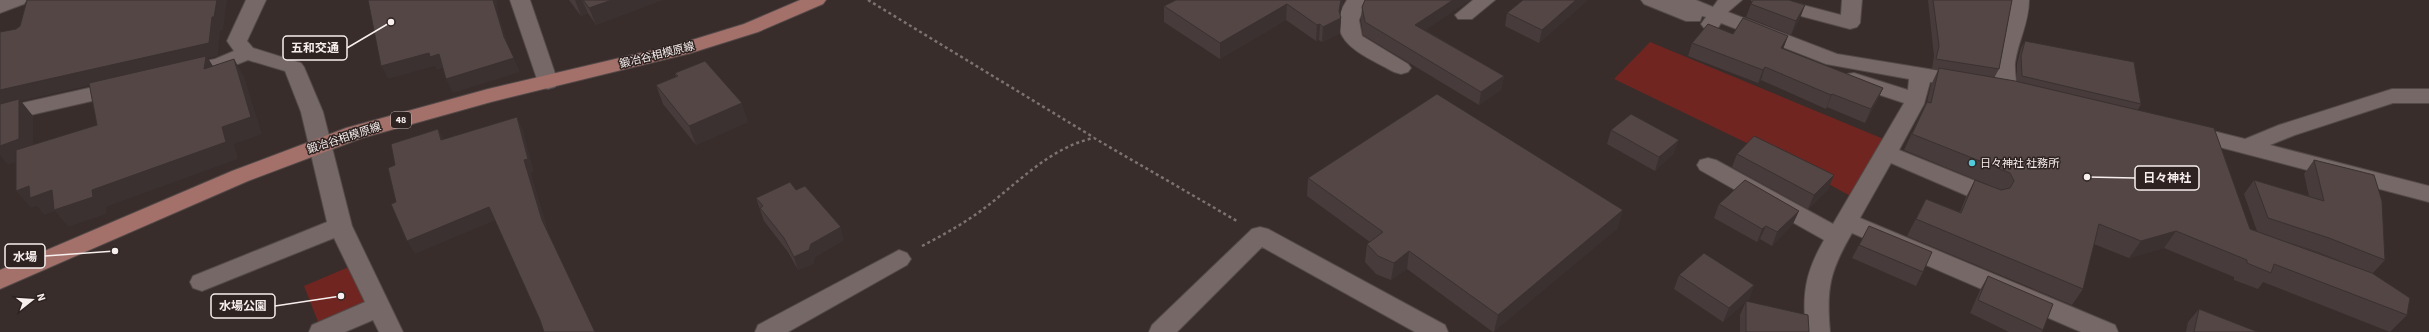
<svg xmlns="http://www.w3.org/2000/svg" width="2429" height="332" font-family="'Source Sans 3','Noto Sans JP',sans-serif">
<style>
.green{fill:#702521}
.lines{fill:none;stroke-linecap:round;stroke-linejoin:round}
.minor-casing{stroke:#534948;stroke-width:2}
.major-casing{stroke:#534948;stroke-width:2}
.path{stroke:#7c7271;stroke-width:2.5;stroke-dasharray:3 3;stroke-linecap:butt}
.minor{fill:#766866;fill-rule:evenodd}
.major{fill:#a3706a;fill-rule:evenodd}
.wall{fill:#473c3b;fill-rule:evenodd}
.shaded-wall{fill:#3a3130}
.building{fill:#534645;stroke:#3a3130}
.poi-dot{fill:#53cadc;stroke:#2e2321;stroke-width:1.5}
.labels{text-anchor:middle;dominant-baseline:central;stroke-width:3;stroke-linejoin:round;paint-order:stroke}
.shield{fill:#2e2321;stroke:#bbb2b0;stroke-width:1}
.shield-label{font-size:10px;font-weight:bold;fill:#f7efee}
.street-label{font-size:11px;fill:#f7efee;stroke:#2e2321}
.poi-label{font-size:11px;fill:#f7efee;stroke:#2e2321;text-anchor:start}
.leader{fill:none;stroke:#f7efee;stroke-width:1.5}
.callout-dot{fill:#f7efee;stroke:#2e2321;stroke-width:1.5}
.callout{fill:#2e2321;stroke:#f7efee;stroke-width:1.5}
.callout-label{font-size:12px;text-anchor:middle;font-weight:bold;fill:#f7efee}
</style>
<rect width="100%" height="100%" fill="#382d2b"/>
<path class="green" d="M1650,42L1886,140L1854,198L1803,170L1614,79Z
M358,263L378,307L322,332L304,286Z"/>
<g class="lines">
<g class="minor-casing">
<path id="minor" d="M0,0H27L24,4L0,13Z
M246,0H266L247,41L253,48L301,63L304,67L323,112L352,226L403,332H379L373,320L345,332H309L312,325L365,302L334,238L202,291L193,288L190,282L193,276L327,222L301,112L285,71L248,60L228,68L184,78L177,77L174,72L177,67L215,59L234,51L227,41Z
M510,0H530L558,82L555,87L548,89L541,87L538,82Z
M1347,0H1367L1359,20L1362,36L1408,64L1411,68L1408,72L1401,74L1394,72C1366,56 1320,41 1347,0Z
M1473,0H1495L1472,19H1458L1455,15Z
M1641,0H1696L1713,7L1718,0H1742L1728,12L1837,54L1971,76L1974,81L1971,86L1964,87L1930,82L1924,104L1899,150L2000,191L2003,197L2000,203L1992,205L1984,203L1891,163L1860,218L2115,325L2118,332H2081L1852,233C1830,271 1826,288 1830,332H1806C1802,294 1805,273 1824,240L1700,170L1697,165L1700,160L1708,158L1716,160L1833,224L1904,103L1847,84L1844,79L1847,74L1854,73L1908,90L1909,79L1826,64L1721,23L1718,28L1711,30L1704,28L1701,24L1706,17L1702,16L1700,21H1686L1644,4Z
M1752,0H1784L1841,15L1842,0H1862L1860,23L1857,27L1850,29L1755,4Z
M2009,0H2029C2029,23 2018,41 2015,63C2014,74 2019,85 2013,94L2006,96L1999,94C1986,74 2009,26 2009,0Z
M120,81L127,83L130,88L127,93L0,122V108Z
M2392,89H2429V103H2393L2295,135L2270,145L2429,186V202L2181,137L2178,132L2181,127L2189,125L2245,139L2279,125Z
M1260,227L1268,229L1445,325L1448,332H1415L1262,247L1177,332H1149L1152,325L1252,229Z
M899,250L907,253L911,259L907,265L788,332H755L758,325Z"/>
</g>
<g class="major-casing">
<path id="major" d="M800,0H826L823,4L758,32L691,53L491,102L362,138L248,181L0,289V270L232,171L346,128L488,89L679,44L744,24Z"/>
</g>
<path class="path" d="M868,0L1093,137
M922,246C943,235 963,224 982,210C1017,184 1050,147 1094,138L1237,221"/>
<use href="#minor" class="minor"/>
<use href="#major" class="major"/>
</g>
<path class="wall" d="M569,0H662L596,25L588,13L581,16Z
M1176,0H1343L1342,7L1340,15L1341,18L1340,33L1322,42L1319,40L1316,41L1286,20L1220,59L1164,22V6Z
M1365,0H1470L1425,30L1504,76L1501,90L1479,105L1363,35L1361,20L1362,7Z
M1523,0H1588L1539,43L1505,26L1507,13Z
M1928,0H2012L1999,69L1994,78L2017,82V64L2021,48L2025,41L2141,104L2138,110L2250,229L2257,231L2244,194L2254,180L2309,196L2304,174L2314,160L2385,260L2373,273L2407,315L2390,332L2263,282L2258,289L2234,280V277L2164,248L2129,258L2094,244L2083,289L2072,305L1907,236L1926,199L1960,212L1966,197L1975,180L1996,188L1904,150L1919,118L1927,102L1931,85L1938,70L1932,69L1934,56ZM2283,240L2318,252L2344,262Z
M1751,4L1805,5L1800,18L1791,35L1746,17Z
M1733,34L1788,36L1783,49L1883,88L1877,101L1865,123L1827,107L1826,109L1761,80L1758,83L1688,56L1692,43Z
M675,73L748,122L696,145L663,104L656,85L676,77Z
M1611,130L1674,153L1655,171L1607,144Z
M1737,154L1834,175L1828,189L1808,209L1732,167Z
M1308,178L1618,228L1493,332L1407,269L1391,280L1376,274L1365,262L1367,244L1370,242L1307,196Z
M796,190L844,240L815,257L813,264L798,270L788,252L764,221L756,198Z
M1719,204L1793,224L1772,246L1760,239L1757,242L1714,218Z
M1859,245L1923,272L1916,286L1852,258Z
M1679,275L1754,285L1749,299L1723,322L1674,289Z
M1988,276L2043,330L2042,332H2009L1970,313L1980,290Z
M1746,301L1809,332H1740V315Z
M2199,309L2258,332H2186L2188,322Z"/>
<path class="shaded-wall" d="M217,0H227L223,30L220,31L218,56L208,58L217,73L204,69L205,59L21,101L33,116V156L8,165L0,155V90L212,17Z
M493,0H497L498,12L510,51L504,37Z
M575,0H582L588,13L581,16Z
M612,0H662L596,25L589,8Z
M1341,0H1343L1342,7L1339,19L1341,18L1340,33L1322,42L1323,27L1339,11Z
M1453,0H1470L1414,38L1415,25Z
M1576,0H1588L1539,43L1542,30Z
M1287,4L1286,20L1220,59V43Z
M1805,5L1800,18L1791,35L1796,21Z
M1320,24L1319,40L1316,41L1317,25Z
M1788,36L1783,49L1781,48Z
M429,53L439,54L446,67L437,70L435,66L388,79L381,66Z
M514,58L520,72L453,93L446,79Z
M234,59L244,76L262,134L234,144L238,159L106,207V214L68,227L55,211L44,215L37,206L31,208L16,191L29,186L52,190H92L222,127Z
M1765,67L1761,80L1758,83L1763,70Z
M1504,76L1501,90L1479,105L1481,92Z
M1883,88L1877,101L1865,123L1871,109Z
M1832,94L1827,107L1826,109L1831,95Z
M742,103L748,122L696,145L689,126Z
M517,117L523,130L534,172L531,173L549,233L595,332L542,220L524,160Z
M438,129L445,142L441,140Z
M1679,140L1674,153L1655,171L1659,157Z
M1834,175L1828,189L1808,209L1814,195Z
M489,207L496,220L415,254L407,241Z
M1623,210L1618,228L1494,332L1498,315Z
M1799,211L1793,224L1772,246L1777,232Z
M1766,226L1760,239L1757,242L1762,229Z
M841,227L844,240L815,257L813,264L798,270L794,257L811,244Z
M2176,231L2164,248L2129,258L2141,241Z
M1409,251L1407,269L1391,280L1394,263Z
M1754,285L1749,299L1723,322L1729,308Z"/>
<path class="building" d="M27,0H217L214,17H212L209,43L0,90V32L16,29L20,26Z
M368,0H493L504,37L514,58L446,79L439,54L430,57L429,53L381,66Z
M583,0H612L589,8Z
M1176,0H1341L1339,11L1341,18L1323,27L1320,24L1317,25L1287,4L1220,43L1164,6Z
M1365,0H1453L1415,25L1504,76L1481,92L1365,22L1362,7Z
M1523,0H1576L1542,30L1507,13Z
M1753,0H1789L1805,5L1796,21L1751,4Z
M1933,0H2012L1999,69L1936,59L1939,46Z
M1743,18L1788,36L1781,48L1883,88L1871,109L1832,94L1831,95L1765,67L1763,70L1692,43L1708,24L1733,34Z
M2025,41L2134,62L2141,104L2022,76L2021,56Z
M206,56L204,69L234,59L251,117L222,127L226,142L92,190L93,197L54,210L52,190L30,198L29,186L16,191V150L97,125L89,83Z
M705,61L742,103L689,126L656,85L678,76L675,73Z
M1939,68L2015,81L2214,128L2250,229L2372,273L2410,298L2407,315L2274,264L2271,273L2247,263V260L2176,231L2141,241L2099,224L2083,289L1916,219L1926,199L1961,213L1975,180L2001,190L2010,188L2014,181L2010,173L1912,134L1927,102L1931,103Z
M1437,94L1623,210L1498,315L1409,251L1394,263L1378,256L1367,244L1383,232L1308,178Z
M19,99V139L0,146V104Z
M1631,114L1679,140L1659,157L1611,130Z
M517,117L528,159L524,160L542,220L595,332H544L540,320L489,207L407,241L391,204L396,202L388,168L395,165L391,144L438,129L441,140Z
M1754,136L1834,175L1814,195L1737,154Z
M2314,160L2374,175L2382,201L2385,260L2329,238L2268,218L2254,180L2324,201Z
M1745,180L1799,211L1777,232L1766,226L1762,229L1719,204Z
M790,182L796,190L805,186L841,227L811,244L809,250L794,257L784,238L760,208L763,206L756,198Z
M1869,226L1932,252L1923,272L1859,245Z
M1704,253L1754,285L1729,308L1679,275Z
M1988,276L2053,304L2043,330L1978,300Z
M1746,301L1808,315L1809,332H1746Z
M2199,309L2258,332H2194Z"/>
<circle class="poi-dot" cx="1972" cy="163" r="4"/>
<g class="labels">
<rect class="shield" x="391" y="112" width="20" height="16" rx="3"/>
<g class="shield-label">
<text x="401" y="120">48</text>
</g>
<g class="street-label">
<text transform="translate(657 55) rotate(-14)">鍛冶谷相模原線</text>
<text transform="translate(344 138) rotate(-18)">鍛冶谷相模原線</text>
</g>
<g class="poi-label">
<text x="1980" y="163">日々神社 社務所</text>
</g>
</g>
<path class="leader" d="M391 22L347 48M2087 177L2135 178M115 251L45 256M341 296L275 306"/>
<g class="callout-dot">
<circle cx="391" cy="22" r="4"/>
<circle cx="2087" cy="177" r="4"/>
<circle cx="115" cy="251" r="4"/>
<circle cx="341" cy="296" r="4"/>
</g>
<g class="callout">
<rect x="283" y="36" width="64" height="24" rx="4"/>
<rect x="2135" y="166" width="64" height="24" rx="4"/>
<rect x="5" y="244" width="40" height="24" rx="4"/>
<rect x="211" y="294" width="64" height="24" rx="4"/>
</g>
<g class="callout-label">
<text x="315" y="52">五和交通</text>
<text x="2167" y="182">日々神社</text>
<text x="25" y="261">水場</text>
<text x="243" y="310">水場公園</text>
</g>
<g transform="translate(32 300) rotate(73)" stroke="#2e2321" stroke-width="3" paint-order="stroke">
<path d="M0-3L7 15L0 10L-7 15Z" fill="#f7efee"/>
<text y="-6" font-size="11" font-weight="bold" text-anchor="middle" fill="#f7efee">N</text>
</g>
</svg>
